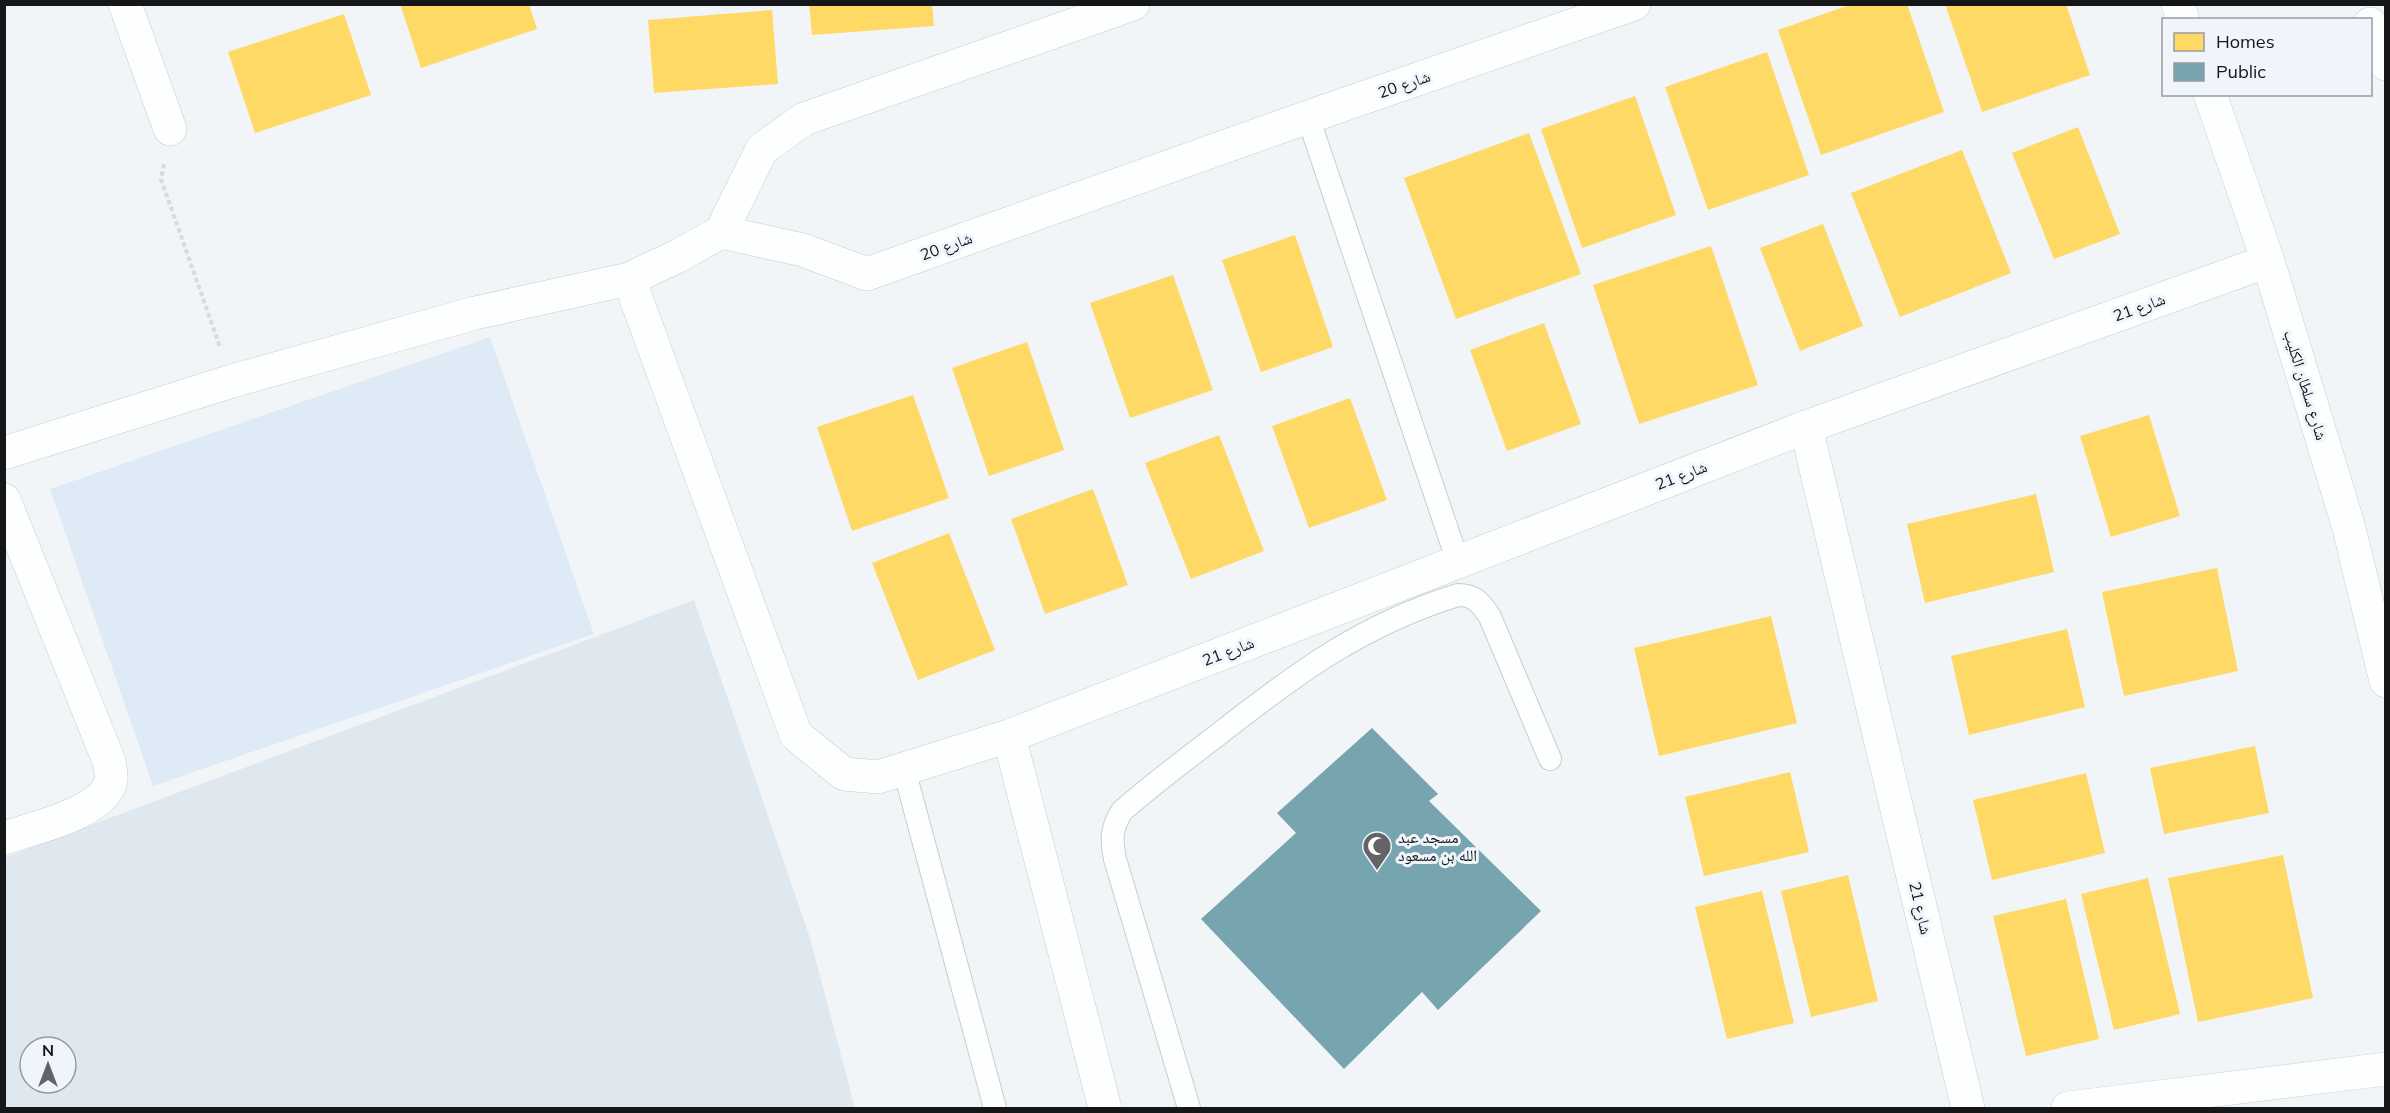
<svg xmlns="http://www.w3.org/2000/svg" width="2390" height="1113" viewBox="0 0 2390 1113" font-family="Mulish,'Noto Naskh Arabic',sans-serif">
  <style>
    .built { fill: #e0e8ef; fill-rule: evenodd }
    .pitch { fill: #deebf7 }
    .homes { fill: #ffd966 }
    .public { fill: #76a5af }
    .lines { fill: none; stroke-linecap: round; stroke-linejoin: round }
    .service-casing { stroke: #c9ccce; stroke-width: 24 }
    .minor-casing { stroke: #c9ccce; stroke-width: 34 }
    .tertiary-casing { stroke: #c9ccce; stroke-width: 34 }
    .path { stroke: #d8dadb; stroke-width: 4; stroke-dasharray: 4.5 3; stroke-linecap: butt }
    .service { stroke: #fdfefe; stroke-width: 22 }
    .minor { stroke: #fdfefe; stroke-width: 33 }
    .tertiary { stroke: #fdfefe; stroke-width: 33 }
    .labels { text-anchor: middle; stroke-width: 6; stroke-linejoin: round; paint-order: stroke }
    .street-label { font-size: 16px; fill: #141618; stroke: #eff5fb }
    .poi-label { font-size: 16px; fill: #141618; stroke: #eff5fb; text-anchor: start }
  </style>
  <rect width="100%" height="100%" fill="#f2f5f8"/>
  <!-- built -->
  <path class="built" d="M 694,600 L 810,938 L 855,1108 L 5,1108 L 5,857 ZM 30,1047 L 66,1047 L 66,1083 L 30,1083 Z"/>
  <!-- pitch -->
  <path class="pitch" d="M 490,337 L 594,634 L 153,786 L 50,489 Z"/>
  <!-- homes -->
  <g class="homes">
    <path d="M 400,4 L 529,4 L 537,29 L 421,68 Z"/>
    <path d="M 809,4 L 932,4 L 934,26 L 812,35 Z"/>
    <path d="M 1852,4 L 1907,4 L 1944,112 L 1821,155 L 1778,30 Z"/>
    <path d="M 1945,4 L 2066,4 L 2090,75 L 1982,112 Z"/>
    <path d="M 772,10 L 778,84 L 654,93 L 648,20 Z"/>
    <path d="M 344,14 L 371,95 L 255,133 L 228,52 Z"/>
    <path d="M 1767,52 L 1809,175 L 1708,210 L 1665,87 Z"/>
    <path d="M 1635,96 L 1676,215 L 1582,248 L 1541,129 Z"/>
    <path d="M 2078,127 L 2120,234 L 2054,259 L 2012,153 Z"/>
    <path d="M 1529,133 L 1581,274 L 1456,319 L 1404,178 Z"/>
    <path d="M 1962,150 L 2011,273 L 1900,317 L 1851,193 Z"/>
    <path d="M 1823,224 L 1863,326 L 1800,351 L 1760,248 Z"/>
    <path d="M 1295,235 L 1333,347 L 1261,372 L 1222,260 Z"/>
    <path d="M 1711,246 L 1758,385 L 1639,424 L 1593,285 Z"/>
    <path d="M 1173,275 L 1213,390 L 1130,418 L 1090,303 Z"/>
    <path d="M 1544,323 L 1581,424 L 1507,451 L 1470,350 Z"/>
    <path d="M 1027,342 L 1064,450 L 989,476 L 952,368 Z"/>
    <path d="M 913,395 L 949,498 L 852,531 L 817,427 Z"/>
    <path d="M 1350,398 L 1387,500 L 1309,528 L 1272,426 Z"/>
    <path d="M 2149,415 L 2180,516 L 2111,537 L 2080,436 Z"/>
    <path d="M 1219,435 L 1264,551 L 1191,579 L 1145,463 Z"/>
    <path d="M 1093,489 L 1128,585 L 1045,614 L 1011,519 Z"/>
    <path d="M 2036,494 L 2054,572 L 1925,603 L 1907,524 Z"/>
    <path d="M 949,533 L 995,650 L 918,680 L 872,563 Z"/>
    <path d="M 2217,568 L 2238,671 L 2124,696 L 2102,592 Z"/>
    <path d="M 1771,616 L 1797,723 L 1659,756 L 1634,648 Z"/>
    <path d="M 2067,629 L 2085,707 L 1969,735 L 1951,656 Z"/>
    <path d="M 2255,746 L 2269,813 L 2164,834 L 2150,768 Z"/>
    <path d="M 1790,772 L 1809,852 L 1704,876 L 1685,797 Z"/>
    <path d="M 2086,773 L 2105,853 L 1992,880 L 1973,800 Z"/>
    <path d="M 2283,855 L 2313,998 L 2198,1022 L 2168,878 Z"/>
    <path d="M 1848,875 L 1878,1001 L 1811,1017 L 1781,891 Z"/>
    <path d="M 2148,878 L 2180,1014 L 2114,1030 L 2081,894 Z"/>
    <path d="M 1762,891 L 1794,1023 L 1727,1039 L 1695,907 Z"/>
    <path d="M 2066,899 L 2099,1039 L 2026,1056 L 1993,916 Z"/>
  </g>
  <!-- public -->
  <path class="public" d="M 1372,728 L 1438,794 L 1429,801 L 1541,911 L 1438,1010 L 1422,992 L 1344,1069 L 1201,919 L 1296,833 L 1277,813 Z"/>
  <g class="lines">
    <!-- service casing -->
    <g class="service-casing">
      <g id="service">
        <path d="M 1308,117 L 1458,562"/>
        <path d="M 904,769 L 995,1108"/>
        <path d="M 1189,1108 L 1115,859 C 1111,839 1111,829 1122,811 C 1153,784 1186,759 1219,734 C 1297,673 1361,625 1458,595 C 1475,595 1481,603 1490,617 L 1550,759"/>
      </g>
    </g>
    <!-- minor casing -->
    <g class="minor-casing">
      <g id="minor">
        <path d="M 125,4 L 170,129"/>
        <path d="M 721,232 L 803,250 L 867,274 L 1308,117 L 1634,4"/>
        <path d="M 721,232 L 762,149 L 804,119 L 1133,4"/>
        <path d="M 629,279 L 796,735 L 844,774 L 878,777 L 1009,736 L 1806,427 L 2268,261"/>
        <path d="M 1806,427 L 1968,1108"/>
        <path d="M 4,453 L 232,381 L 475,313 L 629,279 L 678,256 L 721,232"/>
        <path d="M 4,500 L 109,761 C 110,767 112,774 111,780 C 105,813 33,828 4,838"/>
        <path d="M 1009,736 L 1105,1108"/>
        <path d="M 2068,1108 L 2386,1069"/>
      </g>
    </g>
    <!-- tertiary casing -->
    <g class="tertiary-casing">
      <g id="tertiary">
        <path d="M 2178,4 L 2183,20"/>
        <path d="M 2370,24 L 2386,64"/>
        <path d="M 2210,94 L 2268,261 L 2349,528 L 2386,681"/>
      </g>
    </g>
    <!-- path -->
    <path class="path" d="M 164,164 L 161,179 L 220,347"/>
    <!-- service -->
    <use href="#service" class="service"/>
    <!-- minor -->
    <use href="#minor" class="minor"/>
    <!-- tertiary -->
    <use href="#tertiary" class="tertiary"/>
  </g>
  <!-- icons -->
  <defs>
    <g id="mosque-pin" transform="scale(1.5)"><path d="M0 17L-7.5 6A9.5 9.5 0 1 1 7.5 6Z" fill="#626466" stroke="#eff5fb"/><path d="M3.5-4.9A6 6 0 1 0 3.5 4.9A5 5 0 1 1 3.5-4.9Z" fill="#fff"/></g>
  </defs>
  <g fill-rule="evenodd">
    <use href="#mosque-pin" x="1377" y="846"/>
  </g>
  <g class="labels">
    <!-- street labels -->
    <g class="street-label">
      <text transform="translate(1404 84) rotate(-19)" y="6">شارع 20</text>
      <text transform="translate(946 246) rotate(-20)" y="6">شارع 20</text>
      <text transform="translate(2139 307) rotate(-20)" y="6">شارع 21</text>
      <text transform="translate(2306 385) rotate(73)" y="6">شارع سلطان الكليب</text>
      <text transform="translate(1681 475) rotate(-21)" y="6">شارع 21</text>
      <text transform="translate(1228 651) rotate(-21)" y="6">شارع 21</text>
      <text transform="translate(1921 908) rotate(77)" y="6">شارع 21</text>
    </g>
    <!-- poi labels -->
    <g class="poi-label">
      <text x="1398" y="843">مسجد عبد<tspan x="1398" dy="18">الله بن مسعود</tspan></text>
    </g>
  </g>
  <!-- border -->
  <rect width="2390" height="1113" fill="none" stroke="#141618" stroke-width="12"/>
  <!-- legend -->
  <rect x="2162" y="18" width="210" height="78" fill="#eff5fb" stroke="#979ca0" stroke-width="1.5"/>
  <rect x="2174" y="33" width="30" height="18" fill="#ffd966" stroke="#979ca0" stroke-width="1.5"/>
  <text x="2216" y="48" font-size="18" fill="#141618">Homes</text>
  <rect x="2174" y="63" width="30" height="18" fill="#76a5af" stroke="#979ca0" stroke-width="1.5"/>
  <text x="2216" y="78" font-size="18" fill="#141618">Public</text>
  <!-- north arrow -->
  <g transform="translate(48 1065)"><circle r="28" fill="#eff5fb" stroke="#979ca0" stroke-width="1.5"/>
  <path d="M0-4.5L10 22L0 15L-10 22Z" fill="#626466"/>
  <text y="-9" font-size="16" font-weight="bold" text-anchor="middle" fill="#141618">N</text>
  </g>
</svg>
